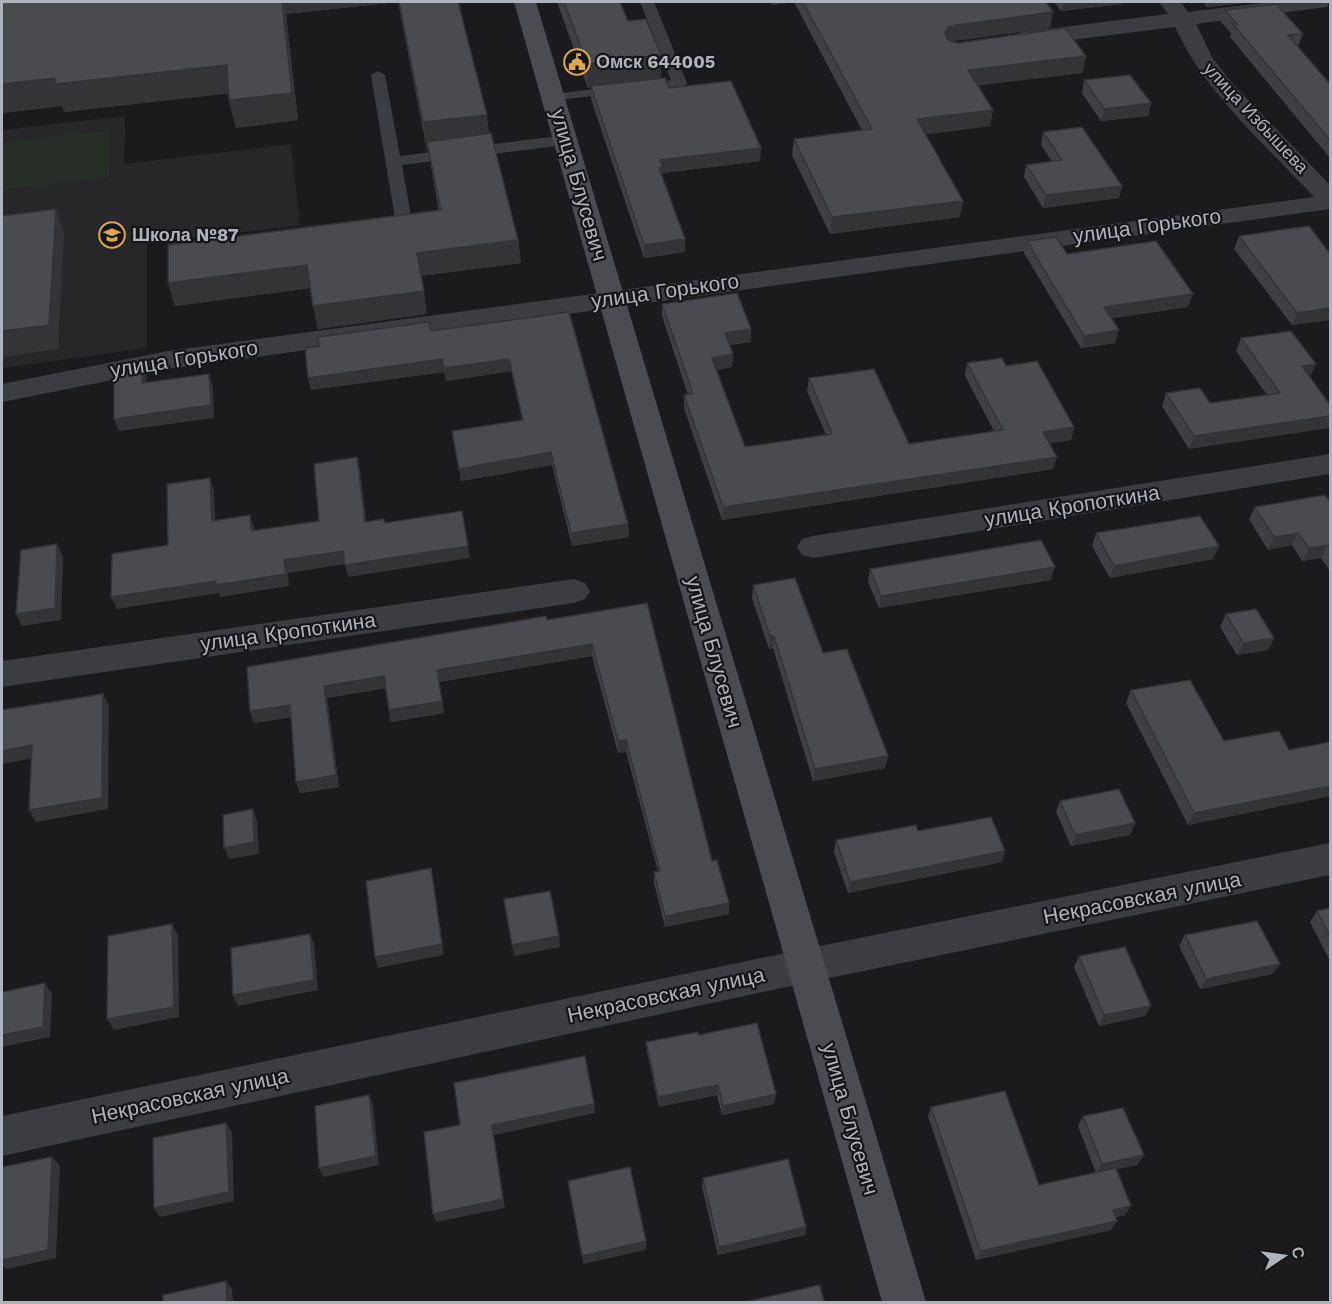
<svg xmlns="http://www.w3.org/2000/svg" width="1332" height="1304" viewBox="0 0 1332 1304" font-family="'Work Sans',sans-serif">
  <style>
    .built { fill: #27272a }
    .green { fill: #272e28 }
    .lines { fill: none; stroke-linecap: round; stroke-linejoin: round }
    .lane { fill: #3c3d41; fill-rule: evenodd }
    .street { fill: #3c3d41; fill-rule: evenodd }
    .secondary { fill: #4a4c51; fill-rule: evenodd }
    .wall { fill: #404044 }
    .shaded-wall { fill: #343437 }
    .building { fill: #4a4b4f; stroke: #343437; stroke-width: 1.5 }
    .labels { text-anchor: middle; stroke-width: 4.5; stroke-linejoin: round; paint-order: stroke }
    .far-poi-label { font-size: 18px; font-weight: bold; fill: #afb3bb; stroke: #161618; text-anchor: start }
    .far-street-label { font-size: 18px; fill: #afb3bb; stroke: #161618 }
    .street-label { font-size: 21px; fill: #afb3bb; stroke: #161618 }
  </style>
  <rect width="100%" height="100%" fill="#1b1b1d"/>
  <!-- built -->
  <path class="built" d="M 125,116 L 124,164 L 291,144 L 300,225 L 147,244 L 147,348 L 2,368 L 2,130 Z"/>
  <!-- green -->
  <path class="green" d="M 110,130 L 109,177 L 2,190 L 2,143 Z"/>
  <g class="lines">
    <!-- lane -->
    <g class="lane">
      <path d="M 640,2 L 654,2 L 687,83 L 685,86 L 548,101 L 546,98 L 553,94 L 671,80 Z"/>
      <path d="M 378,71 L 385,75 L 400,156 L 566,135 L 574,140 L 566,145 L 402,165 L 412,222 L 404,227 L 378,228 L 376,225 L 378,222 L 395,218 L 371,75 Z"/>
    </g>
    <!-- street -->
    <g class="street">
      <path d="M 1159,2 L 1181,2 L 1188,12 L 1271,2 L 1329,2 L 1327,7 L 1319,8 L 1196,24 L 1212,57 L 1231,82 L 1330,185 L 1330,209 L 168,369 L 2,402 L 2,384 L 168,351 L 1314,197 C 1264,143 1206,94 1175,27 L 1023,46 L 1015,44 L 1012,39 L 1015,34 L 1023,32 L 1168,14 Z"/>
      <path d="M 1330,454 L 1330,474 L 813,558 L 802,555 L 797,547 L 802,539 L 813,536 Z"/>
      <path d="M 574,579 L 585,583 L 590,591 L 585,599 L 574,603 L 2,687 L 2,661 Z"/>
      <path d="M 1330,843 L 1330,875 L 805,983 L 2,1156 L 2,1116 L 805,949 Z"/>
    </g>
    <!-- secondary -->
    <path class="secondary" d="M 514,2 L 536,2 L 926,1302 L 882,1302 Z"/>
  </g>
  <!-- wall -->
  <g class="wall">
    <path d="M 2,2 L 467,2 L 459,2 L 489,134 L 518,240 L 521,263 L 421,276 L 427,314 L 318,329 L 310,288 L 175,306 L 168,283 L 439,211 L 428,150 L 427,150 L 398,2 L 286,14 L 298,120 L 236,128 L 229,100 L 228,93 L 64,112 L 62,106 L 2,113 Z"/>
    <path d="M 557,2 L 620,2 L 628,21 L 661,55 L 661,78 L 669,88 L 761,148 L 760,161 L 663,173 L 663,180 L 685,252 L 644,258 L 591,99 L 591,87 L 588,88 Z"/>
    <path d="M 770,2 L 1046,2 L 1050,28 L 953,41 L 958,43 L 1086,56 L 1082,73 L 977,85 L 993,110 L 990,126 L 926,134 L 960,217 L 830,234 L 792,155 L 794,139 L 862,130 L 794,2 L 772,5 Z"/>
    <path d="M 1054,2 L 1123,2 L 1122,4 L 1061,11 Z"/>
    <path d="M 1203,2 L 1253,2 L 1207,7 Z"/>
    <path d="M 1225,10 L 1303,34 L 1298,46 L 1330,84 L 1330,158 L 1230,37 L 1231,33 L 1221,22 Z"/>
    <path d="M 1084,80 L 1151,103 L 1148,116 L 1101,121 L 1082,93 Z"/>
    <path d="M 1043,132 L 1122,186 L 1119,198 L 1043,208 L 1024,177 L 1026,165 L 1052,161 L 1041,145 Z"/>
    <path d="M 1239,236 L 1330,254 L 1330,320 L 1292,325 L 1234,249 Z"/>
    <path d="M 1027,241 L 1067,254 L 1188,307 L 1111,318 L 1115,343 L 1081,348 L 1024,253 Z"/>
    <path d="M 662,304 L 751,329 L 751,342 L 729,345 L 733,354 L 732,367 L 717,370 L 745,447 L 826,435 L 807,391 L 809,378 L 909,444 L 994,431 L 965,376 L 967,363 L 1006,366 L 1074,427 L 1071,440 L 1050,443 L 1057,457 L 1053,469 L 722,520 L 684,408 L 684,395 L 688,395 L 662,316 Z"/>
    <path d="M 569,312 L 628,524 L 629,537 L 572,546 L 552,465 L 461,481 L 452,431 L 522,420 L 511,371 L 446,381 L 444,372 L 311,390 L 308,378 L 431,331 Z"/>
    <path d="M 1241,338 L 1310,377 L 1189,449 L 1162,406 L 1166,393 L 1210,403 L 1267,395 L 1236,351 Z"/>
    <path d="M 1330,495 L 1330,571 L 1321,558 L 1302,561 L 1292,545 L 1268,550 L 1249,519 L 1255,507 L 1329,499 Z"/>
    <path d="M 1096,533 L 1213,559 L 1110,578 L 1092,546 Z"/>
    <path d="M 870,569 L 1051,580 L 879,608 L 868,582 Z"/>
    <path d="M 753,585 L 823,653 L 888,756 L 885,768 L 813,781 L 773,648 L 769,649 L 752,598 Z"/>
    <path d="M 647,603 L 712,861 L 729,914 L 665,927 L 654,883 L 654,872 L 658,871 L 626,752 L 618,753 L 592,656 L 439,682 L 444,713 L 391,722 L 385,688 L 327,698 L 339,787 L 300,793 L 296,782 L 291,717 L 254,723 L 250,711 L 547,620 Z"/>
    <path d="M 1226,614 L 1274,638 L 1268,650 L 1237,655 L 1220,627 Z"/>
    <path d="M 1131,690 L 1224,741 L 1289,750 L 1330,742 L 1330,796 L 1188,825 L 1126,703 Z"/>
    <path d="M 1060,801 L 1135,823 L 1130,835 L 1071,846 L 1056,812 Z"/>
    <path d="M 918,831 L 1002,862 L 848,893 L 834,852 L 836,840 Z"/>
    <path d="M 1330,908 L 1330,961 L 1310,922 L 1317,911 Z"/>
    <path d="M 1185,935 L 1280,964 L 1272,974 L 1200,989 L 1179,946 Z"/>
    <path d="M 1079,956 L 1145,1016 L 1099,1026 L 1074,967 Z"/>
    <path d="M 699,1035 L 776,1094 L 774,1104 L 722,1115 L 717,1095 L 659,1107 L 647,1052 L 646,1042 Z"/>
    <path d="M 931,1107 L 1039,1185 L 1096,1173 L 1078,1126 L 1083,1116 L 1144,1155 L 1137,1165 L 1116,1169 L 1125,1215 L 1115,1217 L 1117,1221 L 1111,1230 L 976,1260 L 928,1116 Z"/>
    <path d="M 703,1178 L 806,1227 L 805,1235 L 718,1255 L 702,1187 Z"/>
  </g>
  <!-- shaded-wall -->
  <g class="shaded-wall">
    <path d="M 282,2 L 397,2 L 286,14 L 298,120 L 236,128 L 229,100 Z"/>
    <path d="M 772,2 L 794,2 L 772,5 Z"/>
    <path d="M 1063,2 L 1123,2 L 1122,4 L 1061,11 Z"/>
    <path d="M 1209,2 L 1253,2 L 1207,7 Z"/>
    <path d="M 1053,12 L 1050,28 L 954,41 L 946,43 L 945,33 L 949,27 L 957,25 Z"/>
    <path d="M 661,55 L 661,79 L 588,88 L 587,64 Z"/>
    <path d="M 1086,56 L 1082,73 L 965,87 L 968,70 Z"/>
    <path d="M 227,65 L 233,93 L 64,112 L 62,106 L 2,113 L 2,84 L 55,78 Z"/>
    <path d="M 1151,103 L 1148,116 L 1101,121 L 1104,109 Z"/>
    <path d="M 993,110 L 990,126 L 915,136 L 917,119 Z"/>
    <path d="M 487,115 L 490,142 L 427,142 L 428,150 L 427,150 L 423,122 Z"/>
    <path d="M 761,148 L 760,161 L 663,173 L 663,181 L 659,168 L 660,160 Z"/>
    <path d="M 1122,186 L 1119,198 L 1043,208 L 1046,195 Z"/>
    <path d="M 963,201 L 960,217 L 830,234 L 832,217 Z"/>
    <path d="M 56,209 L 64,233 L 58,349 L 2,357 L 2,331 Z"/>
    <path d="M 685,239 L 685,252 L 644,258 L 644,245 Z"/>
    <path d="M 518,240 L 521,263 L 420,276 L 417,253 Z"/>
    <path d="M 307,265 L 312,288 L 175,306 L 168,283 Z"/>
    <path d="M 424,291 L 427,314 L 318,329 L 313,306 Z"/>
    <path d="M 1193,294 L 1188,307 L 1101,320 L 1104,307 Z"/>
    <path d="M 1330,308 L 1330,320 L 1292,325 L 1297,313 Z"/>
    <path d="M 751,329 L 751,342 L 724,346 L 725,333 Z"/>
    <path d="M 1119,330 L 1115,343 L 1081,348 L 1084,336 Z"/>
    <path d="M 733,354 L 732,367 L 712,370 L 712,358 Z"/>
    <path d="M 442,359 L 444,372 L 311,390 L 308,378 Z"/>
    <path d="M 509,359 L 511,371 L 446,381 L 444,368 Z"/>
    <path d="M 142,363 L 147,376 L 146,396 L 142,383 Z"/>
    <path d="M 1316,364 L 1310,377 L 1296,379 L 1302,366 Z"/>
    <path d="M 209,374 L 213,387 L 214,418 L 119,431 L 114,419 Z"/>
    <path d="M 1330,416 L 1330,428 L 1189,449 L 1194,436 Z"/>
    <path d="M 1074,427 L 1071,440 L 1040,445 L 1043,432 Z"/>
    <path d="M 551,452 L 552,465 L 461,481 L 459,469 Z"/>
    <path d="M 357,457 L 360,470 L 368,535 L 365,522 Z"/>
    <path d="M 1057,457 L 1053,469 L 722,520 L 723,507 Z"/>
    <path d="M 210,478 L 214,491 L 216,533 L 212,521 Z"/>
    <path d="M 250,515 L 254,527 L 255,544 L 251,531 Z"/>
    <path d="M 628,524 L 629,537 L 572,546 L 571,533 Z"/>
    <path d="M 1298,533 L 1292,545 L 1268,550 L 1274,537 Z"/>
    <path d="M 57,544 L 63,557 L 61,620 L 22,626 L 16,614 Z"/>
    <path d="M 1328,545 L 1321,558 L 1302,561 L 1309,548 Z"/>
    <path d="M 468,546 L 470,558 L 348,577 L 345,565 Z"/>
    <path d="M 1219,546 L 1213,559 L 1110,578 L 1114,566 Z"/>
    <path d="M 343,551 L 346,564 L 288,573 L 289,586 L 220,597 L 219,593 L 117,609 L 111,597 L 284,560 Z"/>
    <path d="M 1055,567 L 1051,580 L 879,608 L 881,596 Z"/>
    <path d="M 770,636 L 774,636 L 773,648 L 769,649 Z"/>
    <path d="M 1274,638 L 1268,650 L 1237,655 L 1243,643 Z"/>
    <path d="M 592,644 L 592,656 L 439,682 L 444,713 L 391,722 L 389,710 L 437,670 Z"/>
    <path d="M 384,676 L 387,688 L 327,698 L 339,787 L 300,793 L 296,782 L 324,686 Z"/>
    <path d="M 103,694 L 109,706 L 108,809 L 36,822 L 29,810 Z"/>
    <path d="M 290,705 L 294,717 L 254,723 L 250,711 Z"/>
    <path d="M 626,740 L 626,752 L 618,753 L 618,741 Z"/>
    <path d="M 32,745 L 39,757 L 2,764 L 2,751 Z"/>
    <path d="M 888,756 L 885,768 L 813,781 L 815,769 Z"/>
    <path d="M 1330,786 L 1330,796 L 1188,825 L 1194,813 Z"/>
    <path d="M 253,809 L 257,821 L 259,854 L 229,859 L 224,848 Z"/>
    <path d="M 1135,823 L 1130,835 L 1071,846 L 1075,835 Z"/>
    <path d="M 1005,851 L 1002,862 L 848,893 L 850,882 Z"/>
    <path d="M 431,868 L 433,880 L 444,955 L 378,968 L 375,957 Z"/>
    <path d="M 729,903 L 729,914 L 665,927 L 665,916 Z"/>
    <path d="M 172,924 L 178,935 L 179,1017 L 114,1030 L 107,1019 Z"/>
    <path d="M 310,934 L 314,944 L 318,990 L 238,1006 L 233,995 Z"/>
    <path d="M 559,936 L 560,947 L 514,956 L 512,945 Z"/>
    <path d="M 1280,964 L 1272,974 L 1200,989 L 1206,979 Z"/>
    <path d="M 45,983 L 52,994 L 50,1037 L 2,1047 L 2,1035 Z"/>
    <path d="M 1151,1006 L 1145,1016 L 1099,1026 L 1104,1015 Z"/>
    <path d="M 718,1085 L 717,1095 L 659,1107 L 658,1097 Z"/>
    <path d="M 776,1094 L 774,1104 L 722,1115 L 723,1106 Z"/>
    <path d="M 369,1095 L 373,1105 L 379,1165 L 324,1177 L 319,1168 Z"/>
    <path d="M 594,1104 L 595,1113 L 494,1135 L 505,1208 L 436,1222 L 433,1214 L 492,1125 Z"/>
    <path d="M 226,1123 L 232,1132 L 234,1201 L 160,1217 L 154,1208 Z"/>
    <path d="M 1144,1155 L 1137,1165 L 1097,1173 L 1102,1164 Z"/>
    <path d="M 52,1157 L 60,1166 L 56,1258 L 6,1269 L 2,1265 L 2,1260 Z"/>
    <path d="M 1131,1206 L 1125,1215 L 1107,1219 L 1113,1210 Z"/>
    <path d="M 1117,1221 L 1111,1230 L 976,1260 L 980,1251 Z"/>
    <path d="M 806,1227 L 805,1235 L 718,1255 L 719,1247 Z"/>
    <path d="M 646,1241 L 646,1250 L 583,1264 L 582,1256 Z"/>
    <path d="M 226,1281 L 232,1289 L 233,1302 L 227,1302 Z"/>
  </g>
  <!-- building -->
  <g class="building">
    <path d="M 2,2 L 282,2 L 292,93 L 229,100 L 227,65 L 55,84 L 55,78 L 2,84 Z"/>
    <path d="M 399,2 L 458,2 L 487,115 L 423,122 Z"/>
    <path d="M 564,2 L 620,2 L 628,21 L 646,19 L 661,55 L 587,64 Z"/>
    <path d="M 803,2 L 1046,2 L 1053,12 L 957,25 L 949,27 L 945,33 L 948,40 L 958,43 L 1065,28 L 1086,56 L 968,70 L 993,110 L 917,119 L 963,201 L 832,217 L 794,139 L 872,129 Z"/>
    <path d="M 1276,4 L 1303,34 L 1288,35 L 1330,84 L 1330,140 L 1233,24 L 1237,24 L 1225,10 Z"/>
    <path d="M 1130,75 L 1151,103 L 1104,109 L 1084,80 Z"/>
    <path d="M 665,78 L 669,88 L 731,81 L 761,148 L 660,160 L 663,168 L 659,168 L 685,239 L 644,245 L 591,86 Z"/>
    <path d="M 1082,127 L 1122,186 L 1046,195 L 1026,165 L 1062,160 L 1043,132 Z"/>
    <path d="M 491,133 L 518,240 L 417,253 L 424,291 L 313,306 L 307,265 L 168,283 L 168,245 L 441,210 L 427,142 Z"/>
    <path d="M 56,209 L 49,325 L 2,331 L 2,216 Z"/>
    <path d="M 1309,226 L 1330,254 L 1330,308 L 1297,313 L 1239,236 Z"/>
    <path d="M 1056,237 L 1067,254 L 1156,241 L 1193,294 L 1104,307 L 1119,330 L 1084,336 L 1027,241 Z"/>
    <path d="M 737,293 L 751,329 L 725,333 L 733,354 L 712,358 L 745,447 L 832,434 L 809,378 L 874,369 L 909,444 L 1003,430 L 967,363 L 1002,358 L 1006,366 L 1037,361 L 1074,427 L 1043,432 L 1057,457 L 723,507 L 684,395 L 693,394 L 662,304 Z"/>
    <path d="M 569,312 L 628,524 L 571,533 L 551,452 L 459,469 L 452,431 L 523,420 L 509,359 L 444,368 L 442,359 L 308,378 L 305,348 L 319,346 L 318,337 L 429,322 L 431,331 Z"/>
    <path d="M 1291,331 L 1316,364 L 1302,366 L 1330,405 L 1330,416 L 1194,436 L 1166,393 L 1200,388 L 1210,403 L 1280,393 L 1241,338 Z"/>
    <path d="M 142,363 L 142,383 L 209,374 L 211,405 L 114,419 L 114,368 Z"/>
    <path d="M 357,457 L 365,522 L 384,519 L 385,523 L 462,511 L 468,546 L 345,565 L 343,551 L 284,560 L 286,574 L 216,585 L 216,581 L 111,597 L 112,554 L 168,545 L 167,484 L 210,478 L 212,521 L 250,515 L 251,531 L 319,521 L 314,464 Z"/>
    <path d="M 1325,495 L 1330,502 L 1330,549 L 1328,545 L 1309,548 L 1298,533 L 1274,537 L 1255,507 Z"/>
    <path d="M 1200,516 L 1219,546 L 1114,566 L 1096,533 Z"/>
    <path d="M 1041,540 L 1055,567 L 881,596 L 870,569 Z"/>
    <path d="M 57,544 L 55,608 L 16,614 L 21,550 Z"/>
    <path d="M 795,578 L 823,653 L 847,649 L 888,756 L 815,769 L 774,636 L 770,636 L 753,585 Z"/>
    <path d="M 647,603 L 712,861 L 717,860 L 729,903 L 665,916 L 654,872 L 660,871 L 626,740 L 618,741 L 592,644 L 437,670 L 442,701 L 389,710 L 384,676 L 324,686 L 336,775 L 296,782 L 290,705 L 250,711 L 247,667 L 546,616 L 547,620 Z"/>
    <path d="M 1256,609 L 1274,638 L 1243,643 L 1226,614 Z"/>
    <path d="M 1190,680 L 1224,741 L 1279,731 L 1289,750 L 1330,742 L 1330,786 L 1194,813 L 1131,690 Z"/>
    <path d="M 103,694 L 102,798 L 29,810 L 32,745 L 2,751 L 2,710 Z"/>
    <path d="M 1119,789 L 1135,823 L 1075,835 L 1060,801 Z"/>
    <path d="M 253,809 L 254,842 L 224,848 L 223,815 Z"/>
    <path d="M 991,817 L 1005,851 L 850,882 L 836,840 L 916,825 L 918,831 Z"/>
    <path d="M 431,868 L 442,944 L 375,957 L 366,881 Z"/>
    <path d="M 550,891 L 559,936 L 512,945 L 504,899 Z"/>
    <path d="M 1330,908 L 1330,936 L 1317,911 Z"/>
    <path d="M 1257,921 L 1280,964 L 1206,979 L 1185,935 Z"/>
    <path d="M 172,924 L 174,1007 L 107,1019 L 108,936 Z"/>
    <path d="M 310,934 L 314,980 L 233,995 L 231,948 Z"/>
    <path d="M 1125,947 L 1151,1006 L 1104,1015 L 1079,956 Z"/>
    <path d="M 45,983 L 43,1027 L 2,1035 L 2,992 Z"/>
    <path d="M 757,1023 L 776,1094 L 723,1106 L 718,1085 L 658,1097 L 646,1042 L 698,1032 L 699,1035 Z"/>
    <path d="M 585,1056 L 594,1104 L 492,1125 L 503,1199 L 433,1214 L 424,1132 L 460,1125 L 454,1083 Z"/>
    <path d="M 1005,1091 L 1039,1185 L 1116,1168 L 1131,1206 L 1113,1210 L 1117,1221 L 980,1251 L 931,1107 Z"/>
    <path d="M 369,1095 L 376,1156 L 319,1168 L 315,1106 Z"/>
    <path d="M 1123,1108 L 1144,1155 L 1102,1164 L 1083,1116 Z"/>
    <path d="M 226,1123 L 229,1192 L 154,1208 L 153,1138 Z"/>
    <path d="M 52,1157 L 48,1250 L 2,1260 L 2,1167 Z"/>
    <path d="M 788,1159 L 806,1227 L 719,1247 L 703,1178 Z"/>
    <path d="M 630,1167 L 646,1241 L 582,1256 L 568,1181 Z"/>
    <path d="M 226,1281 L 227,1302 L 163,1302 L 163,1295 Z"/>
    <path d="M 820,1285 L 824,1302 L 744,1302 Z"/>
  </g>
  <!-- icons -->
  <defs>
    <g id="civic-ring" transform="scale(1.35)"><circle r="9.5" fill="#161618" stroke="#dea852" stroke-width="1.5"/><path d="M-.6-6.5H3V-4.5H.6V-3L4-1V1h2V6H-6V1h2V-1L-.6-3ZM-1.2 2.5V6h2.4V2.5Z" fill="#dea852"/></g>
    <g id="school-ring" transform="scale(1.35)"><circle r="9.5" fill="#161618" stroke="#dea852" stroke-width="1.5"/><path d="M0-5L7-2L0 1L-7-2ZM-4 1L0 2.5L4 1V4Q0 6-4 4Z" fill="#dea852"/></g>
  </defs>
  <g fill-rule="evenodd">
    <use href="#civic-ring" x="577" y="62"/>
    <use href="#school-ring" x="112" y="235"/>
  </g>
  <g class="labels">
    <!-- far-poi labels -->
    <g class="far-poi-label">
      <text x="596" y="68">Омск 644005</text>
      <text x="132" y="241">Школа №87</text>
    </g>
    <!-- far-street labels -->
    <g class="far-street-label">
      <text transform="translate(1256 118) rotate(47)" y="6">улица Избышева</text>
    </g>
    <!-- street labels -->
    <g class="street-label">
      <text transform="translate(579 185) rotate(74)" y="7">улица Блусевич</text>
      <text transform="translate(1147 226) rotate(-8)" y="7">улица Горького</text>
      <text transform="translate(665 291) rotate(-8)" y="7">улица Горького</text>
      <text transform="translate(184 359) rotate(-9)" y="7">улица Горького</text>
      <text transform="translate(1072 506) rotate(-9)" y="7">улица Кропоткина</text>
      <text transform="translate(288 632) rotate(-8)" y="7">улица Кропоткина</text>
      <text transform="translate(714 652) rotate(74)" y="7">улица Блусевич</text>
      <text transform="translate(1142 898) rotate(-11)" y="7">Некрасовская улица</text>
      <text transform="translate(666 995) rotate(-12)" y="7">Некрасовская улица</text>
      <text transform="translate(190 1096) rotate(-12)" y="7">Некрасовская улица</text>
      <text transform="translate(850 1119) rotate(74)" y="7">улица Блусевич</text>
    </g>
  </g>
  <!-- border -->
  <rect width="1332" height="1304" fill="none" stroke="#afb3bb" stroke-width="6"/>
  <!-- north arrow -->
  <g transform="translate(1284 1256) rotate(77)" stroke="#161618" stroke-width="4.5" paint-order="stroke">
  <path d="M0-4.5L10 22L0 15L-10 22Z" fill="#afb3bb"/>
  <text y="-9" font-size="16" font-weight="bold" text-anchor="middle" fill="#afb3bb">С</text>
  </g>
</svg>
